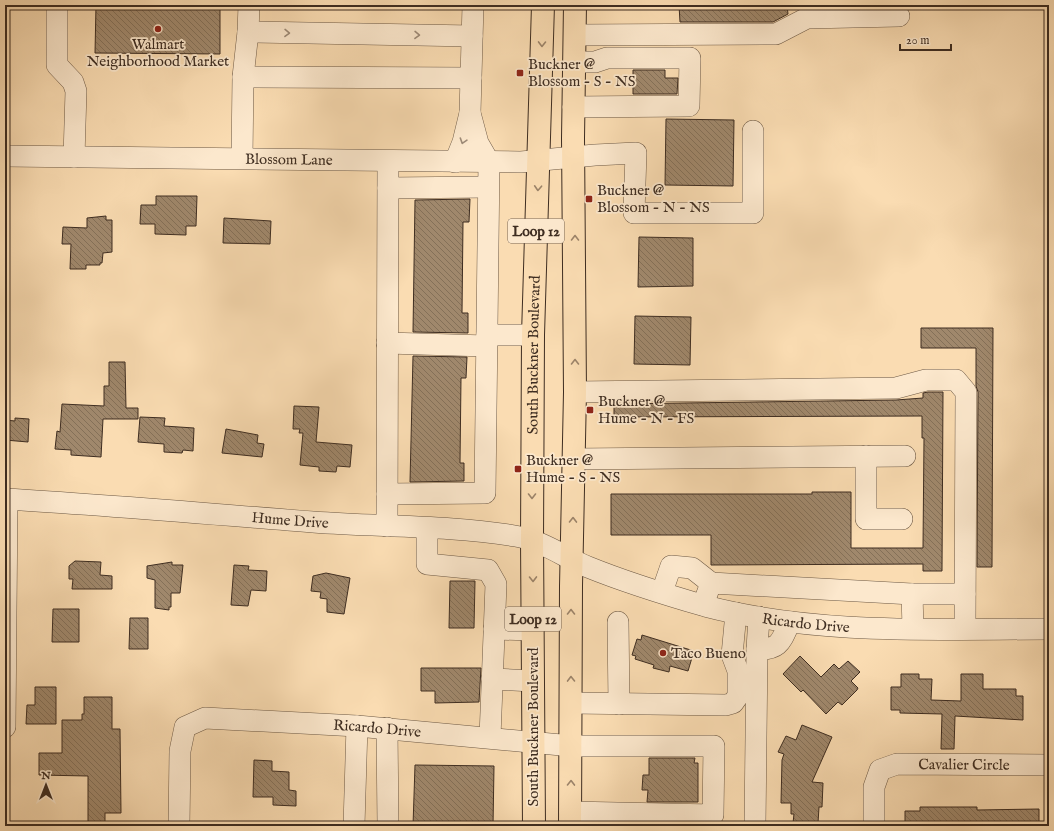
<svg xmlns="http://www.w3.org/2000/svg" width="1054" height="831" viewBox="0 0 1054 831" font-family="'IM FELL English',serif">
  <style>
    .building { fill: url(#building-back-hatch); stroke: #3e2d21 }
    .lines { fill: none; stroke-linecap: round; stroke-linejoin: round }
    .minor-casing { stroke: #6d5945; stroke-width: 22 }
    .major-casing { stroke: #3e2d21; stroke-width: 24 }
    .minor { stroke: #fce8cd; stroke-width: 21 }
    .major { stroke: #fadcb2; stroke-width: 22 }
    .oneway { stroke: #9d8a77 }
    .oneway2 { stroke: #9c846a }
    .poi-dot { fill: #8f2418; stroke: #fce8cd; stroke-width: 1.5 }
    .labels { text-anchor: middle; stroke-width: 3.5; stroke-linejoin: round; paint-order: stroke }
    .shield { fill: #fce8cd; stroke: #776555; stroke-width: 1 }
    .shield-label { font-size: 14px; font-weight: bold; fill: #3e2d21 }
    .poi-label { font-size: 15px; fill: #3e2d21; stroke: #fce8cd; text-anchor: start }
    .street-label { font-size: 15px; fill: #3e2d21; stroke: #fce8cd }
  </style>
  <defs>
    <pattern id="building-back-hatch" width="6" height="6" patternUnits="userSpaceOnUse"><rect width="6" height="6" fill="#a0886c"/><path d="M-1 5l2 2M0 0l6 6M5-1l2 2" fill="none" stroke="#847058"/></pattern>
  </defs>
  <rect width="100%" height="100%" fill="#fadcb2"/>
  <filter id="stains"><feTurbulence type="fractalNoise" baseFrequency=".005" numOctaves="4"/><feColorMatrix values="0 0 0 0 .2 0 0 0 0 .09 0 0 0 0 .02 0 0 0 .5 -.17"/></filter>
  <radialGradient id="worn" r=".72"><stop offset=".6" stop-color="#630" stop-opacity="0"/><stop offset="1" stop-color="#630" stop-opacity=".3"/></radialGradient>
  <!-- building -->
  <g class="building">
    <path d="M 96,5 L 220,5 L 220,54 L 95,53 Z"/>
    <path d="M 679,5 L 787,5 L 788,14 L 773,22 L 680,22 Z"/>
    <path d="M 633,70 L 665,70 L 665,78 L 678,78 L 677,94 L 633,94 Z"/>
    <path d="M 666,119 L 734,120 L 733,186 L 665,185 Z"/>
    <path d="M 156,196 L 197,196 L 196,226 L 186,226 L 186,235 L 155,234 L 155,224 L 140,224 L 141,205 L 156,205 Z"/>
    <path d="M 470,199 L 469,222 L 463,222 L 462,313 L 468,313 L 468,333 L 413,332 L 415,200 Z"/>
    <path d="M 106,216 L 106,220 L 112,220 L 112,252 L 103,253 L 102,263 L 100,263 L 100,265 L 86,265 L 86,269 L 70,269 L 71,244 L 62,244 L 63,227 L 87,228 L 87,218 Z"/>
    <path d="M 224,218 L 271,221 L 270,244 L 223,243 Z"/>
    <path d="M 639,237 L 693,238 L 693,286 L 638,287 Z"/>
    <path d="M 635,316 L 691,317 L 690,365 L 634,364 Z"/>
    <path d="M 921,328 L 993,328 L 992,567 L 977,567 L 978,392 L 976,386 L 976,348 L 921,348 Z"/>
    <path d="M 413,356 L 467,357 L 466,378 L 461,378 L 460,463 L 464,463 L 464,481 L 410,482 Z"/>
    <path d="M 109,362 L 125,362 L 126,408 L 138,408 L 138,419 L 103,419 L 101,457 L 71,455 L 71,450 L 55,449 L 57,431 L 60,432 L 62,404 L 104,406 L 104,386 L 109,386 Z"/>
    <path d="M 928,392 L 943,392 L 942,571 L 923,571 L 923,564 L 711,565 L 711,535 L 611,535 L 611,494 L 812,494 L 812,492 L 851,492 L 851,548 L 923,548 L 924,438 L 922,438 L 922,416 L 614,417 L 614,404 L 896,400 L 923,398 L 923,393 Z"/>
    <path d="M 294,406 L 319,407 L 316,442 L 352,445 L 350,467 L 337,466 L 336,472 L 319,471 L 319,467 L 300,465 L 303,433 L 299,433 L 300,429 L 293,429 Z"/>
    <path d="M 140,417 L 165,418 L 164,426 L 194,428 L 193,451 L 183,450 L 182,453 L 164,452 L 164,444 L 138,442 Z"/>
    <path d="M 15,418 L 29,419 L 28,442 L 5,440 L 5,420 L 15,421 Z"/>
    <path d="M 226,429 L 258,435 L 257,443 L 264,444 L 262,457 L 222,453 Z"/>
    <path d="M 75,561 L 101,562 L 100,575 L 112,576 L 112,589 L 72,589 L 73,579 L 69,579 L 69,566 Z"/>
    <path d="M 172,562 L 172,565 L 183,565 L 180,593 L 171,593 L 171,607 L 169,607 L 169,610 L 155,608 L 155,580 L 147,578 L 147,566 Z"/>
    <path d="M 234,565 L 249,566 L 248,570 L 267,571 L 266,591 L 251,590 L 248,606 L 231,605 Z"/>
    <path d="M 326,573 L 350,578 L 344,614 L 327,612 L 327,599 L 320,598 L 321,592 L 311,591 L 313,576 Z"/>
    <path d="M 450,581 L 475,581 L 474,628 L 449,628 Z"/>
    <path d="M 53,609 L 79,609 L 79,642 L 52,642 Z"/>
    <path d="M 130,618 L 148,618 L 148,649 L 129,649 Z"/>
    <path d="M 642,635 L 694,651 L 688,671 L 670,666 L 669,672 L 653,668 L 654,665 L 635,659 L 636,656 L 632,655 L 637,639 L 641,640 Z"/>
    <path d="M 800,656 L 821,677 L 834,664 L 839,669 L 848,661 L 860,672 L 851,681 L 858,688 L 857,690 L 842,705 L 838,702 L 826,714 L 803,690 L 801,692 L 783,674 Z"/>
    <path d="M 421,668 L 481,668 L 479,702 L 435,703 L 435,691 L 421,691 Z"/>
    <path d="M 901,674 L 919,674 L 919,679 L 932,679 L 931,700 L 961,701 L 961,674 L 983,674 L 983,689 L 1016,689 L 1016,696 L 1023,696 L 1023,720 L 955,716 L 954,749 L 941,749 L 942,714 L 900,713 L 900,710 L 891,710 L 891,687 L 901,687 Z"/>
    <path d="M 35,687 L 56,687 L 56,724 L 26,724 L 27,705 L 35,705 Z"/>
    <path d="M 84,697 L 112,697 L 112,729 L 120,729 L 121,813 L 105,813 L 105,826 L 88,826 L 88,776 L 39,775 L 39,753 L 62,753 L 62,720 L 82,720 L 82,714 L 84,714 Z"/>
    <path d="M 802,725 L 832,737 L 812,782 L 823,783 L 822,807 L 819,807 L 818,823 L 793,823 L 794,814 L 791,814 L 791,803 L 781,803 L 782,760 L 784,754 L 778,752 L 786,736 L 796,740 Z"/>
    <path d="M 649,758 L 695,758 L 694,763 L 698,763 L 698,802 L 647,802 L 648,790 L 642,790 L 643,775 L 649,775 Z"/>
    <path d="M 254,760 L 272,761 L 272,771 L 289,772 L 289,790 L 296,791 L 296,806 L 273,805 L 273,797 L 253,797 Z"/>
    <path d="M 415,765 L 494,766 L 493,826 L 413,826 Z"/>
    <path d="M 920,807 L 977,807 L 977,810 L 1039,809 L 1039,826 L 905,826 L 905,811 L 920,811 Z"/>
  </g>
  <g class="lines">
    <!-- minor casing -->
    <g class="minor-casing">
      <g id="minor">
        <path d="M 57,5 L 57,65 L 73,82 L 76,91 L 74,157"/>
        <path d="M 248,32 L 472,36"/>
        <path d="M 575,35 L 776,34 L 807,18 L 899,16"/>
        <path d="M 243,77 L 471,78"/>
        <path d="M 573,107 L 689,106 L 690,58 L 607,58 L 595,62 L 574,62"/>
        <path d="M 470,113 L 473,5"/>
        <path id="s1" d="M 5,156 L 521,162 L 595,155 L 636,153 L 634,213 L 753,213 L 753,131"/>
        <path d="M 242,158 L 243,77 L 248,32 L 249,5"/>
        <path d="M 388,188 L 488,187"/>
        <path d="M 487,335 L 533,335"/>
        <path d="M 387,343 L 486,346"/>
        <path d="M 575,392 L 896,388 L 926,380 L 956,380 L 966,392 L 965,629"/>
        <path d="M 866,456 L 866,519 L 902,519"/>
        <path d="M 574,459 L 905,456"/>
        <path d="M 387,494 L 485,493 L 489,162 L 478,143 L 470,113 L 463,142 L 455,162"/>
        <path id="s2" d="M 5,499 C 108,505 210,514 313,522 C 380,527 449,525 515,536 C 541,540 564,557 588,567 C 625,582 667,595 705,606 C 816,635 934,629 1049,629"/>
        <path d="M 387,526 L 388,161"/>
        <path d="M 427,528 L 427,564 L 488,570 L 496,584 L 490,737"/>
        <path d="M 662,592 L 671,566 L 692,568 L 711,583"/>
        <path d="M 912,594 L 965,594"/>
        <path d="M 703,605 L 711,583 L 912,594 L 913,628"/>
        <path d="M 759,617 L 757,649 C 780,650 781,641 790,622"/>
        <path d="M 618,622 L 619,704"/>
        <path d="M 494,629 L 533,630"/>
        <path d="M 492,679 L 533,681"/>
        <path d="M 572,703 L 726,705 L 733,703 L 738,696 L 738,671 L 732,655 L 736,613"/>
        <path d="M 5,727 L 7,499"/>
        <path d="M 387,728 L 388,826"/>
        <path id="s3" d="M 179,826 L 180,751 L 185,727 L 205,718 L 357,726 L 572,746 L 714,746 L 713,815 L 570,812"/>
        <path d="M 354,826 L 357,726"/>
        <path d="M 755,826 L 757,649"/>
        <path id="s4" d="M 874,826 L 874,787 L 880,770 L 897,764 L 1049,765"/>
      </g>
    </g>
    <!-- major casing -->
    <g class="major-casing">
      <g id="major">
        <path id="s5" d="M 534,826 L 532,540 L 533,335 L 543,5"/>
        <path d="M 570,826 L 571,586 L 575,392 L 573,138 L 575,5"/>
      </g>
    </g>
    <!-- minor -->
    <use href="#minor" class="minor"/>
    <!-- major -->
    <use href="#major" class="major"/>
  </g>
  <!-- one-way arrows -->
  <defs><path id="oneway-chevron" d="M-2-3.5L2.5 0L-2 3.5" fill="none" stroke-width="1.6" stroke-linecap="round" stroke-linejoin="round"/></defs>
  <g class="oneway">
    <use href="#oneway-chevron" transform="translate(287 33) rotate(1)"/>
    <use href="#oneway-chevron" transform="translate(417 35) rotate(1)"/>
    <use href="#oneway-chevron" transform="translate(463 141) rotate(108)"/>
  </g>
  <g class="oneway2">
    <use href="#oneway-chevron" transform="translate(542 44) rotate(91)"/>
    <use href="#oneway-chevron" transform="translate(538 188) rotate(93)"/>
    <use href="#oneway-chevron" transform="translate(575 238) rotate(-90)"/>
    <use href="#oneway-chevron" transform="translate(575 362) rotate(-90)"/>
    <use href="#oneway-chevron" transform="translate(532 496) rotate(90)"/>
    <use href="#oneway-chevron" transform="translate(573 520) rotate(-89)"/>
    <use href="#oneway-chevron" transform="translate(533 579) rotate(89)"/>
    <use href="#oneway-chevron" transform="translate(571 612) rotate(-90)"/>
    <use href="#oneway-chevron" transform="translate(571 679) rotate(-91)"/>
    <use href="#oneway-chevron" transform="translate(571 783) rotate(-89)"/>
  </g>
  <!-- markers -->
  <g class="poi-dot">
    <circle cx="158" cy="29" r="4"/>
    <rect x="516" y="69" width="8" height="8" rx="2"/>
    <rect x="585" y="195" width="8" height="8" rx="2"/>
    <rect x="586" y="406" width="8" height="8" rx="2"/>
    <rect x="514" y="465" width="8" height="8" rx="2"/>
    <circle cx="663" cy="653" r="4"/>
  </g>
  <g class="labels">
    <!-- shield labels -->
    <g class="shield">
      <rect x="508" y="219" width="56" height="24" rx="3"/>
      <rect x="505" y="607" width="56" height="24" rx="3"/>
    </g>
    <g class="shield-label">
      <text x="536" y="236">Loop 12</text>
      <text x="533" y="624">Loop 12</text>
    </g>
    <!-- poi labels -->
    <g class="poi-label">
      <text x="158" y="49" text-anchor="middle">Walmart<tspan x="158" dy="17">Neighborhood Market</tspan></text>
      <text x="528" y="69">Buckner @<tspan x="528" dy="17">Blossom - S - NS</tspan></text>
      <text x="597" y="195">Buckner @<tspan x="597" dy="17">Blossom - N - NS</tspan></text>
      <text x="598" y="406">Buckner @<tspan x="598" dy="17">Hume - N - FS</tspan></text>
      <text x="526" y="465">Buckner @<tspan x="526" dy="17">Hume - S - NS</tspan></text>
      <text x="671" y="658">Taco Bueno</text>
    </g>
    <!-- street labels -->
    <g class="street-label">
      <text dy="5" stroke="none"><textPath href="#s1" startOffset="284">Blossom Lane</textPath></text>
      <text dy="5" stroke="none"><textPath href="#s5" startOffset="471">South Buckner Boulevard</textPath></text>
      <text dy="5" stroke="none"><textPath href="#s2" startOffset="286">Hume Drive</textPath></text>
      <text dy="5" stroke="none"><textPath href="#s2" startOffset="817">Ricardo Drive</textPath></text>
      <text transform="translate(533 727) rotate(-90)" y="5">South Buckner Boulevard</text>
      <text dy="5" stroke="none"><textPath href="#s3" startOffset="294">Ricardo Drive</textPath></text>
      <text dy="5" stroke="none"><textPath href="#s4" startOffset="142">Cavalier Circle</textPath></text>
    </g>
  </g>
  <!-- margin -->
  <rect width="1054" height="831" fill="none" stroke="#fadcb2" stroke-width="20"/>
  <rect x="6" y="6" width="1042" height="819" fill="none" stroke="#3e2d21" stroke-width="2"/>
  <rect x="10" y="10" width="1034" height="811" fill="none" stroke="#3e2d21"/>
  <!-- north arrow -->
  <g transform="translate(46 785)" stroke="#fce8cd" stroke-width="3" paint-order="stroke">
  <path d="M0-3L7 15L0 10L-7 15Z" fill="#3e2d21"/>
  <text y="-6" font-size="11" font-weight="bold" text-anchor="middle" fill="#3e2d21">N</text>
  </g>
  <!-- scale -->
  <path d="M900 44v6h51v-6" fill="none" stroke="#3e2d21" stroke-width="2"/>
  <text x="906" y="44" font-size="12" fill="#3e2d21" stroke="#fce8cd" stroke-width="3" paint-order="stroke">20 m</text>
  <rect width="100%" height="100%" filter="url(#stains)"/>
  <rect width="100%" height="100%" fill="url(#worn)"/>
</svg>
